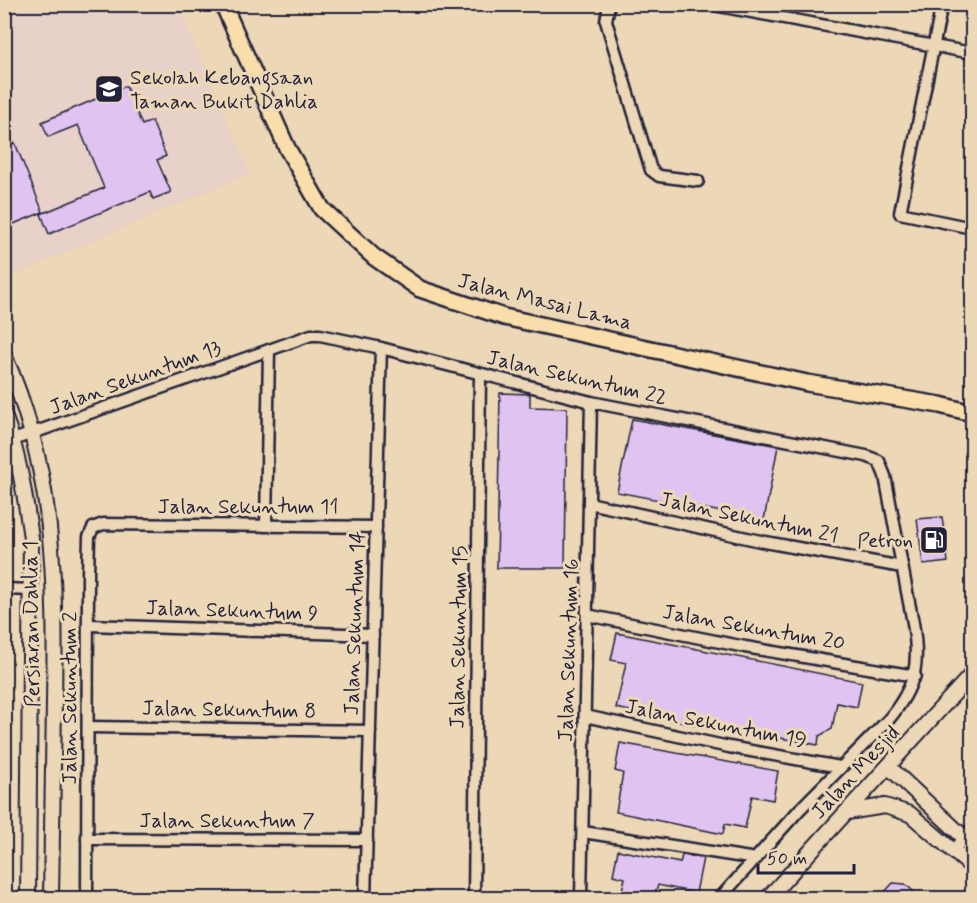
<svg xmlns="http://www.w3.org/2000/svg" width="977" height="903" viewBox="0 0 977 903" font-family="Mynerve,sans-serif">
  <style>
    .built { fill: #e8d1c8 }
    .building { fill: #e0c3f1; stroke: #22223b; stroke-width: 1.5 }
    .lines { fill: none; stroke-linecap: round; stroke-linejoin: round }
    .street-casing { stroke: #22223b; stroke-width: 15 }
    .secondary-casing { stroke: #22223b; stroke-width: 18 }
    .primary-casing { stroke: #22223b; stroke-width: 20 }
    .street { stroke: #ecd7b6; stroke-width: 10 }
    .secondary { stroke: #ecd7b6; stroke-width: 14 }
    .primary { stroke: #f9deab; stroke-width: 15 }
    .labels { text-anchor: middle; stroke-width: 6; stroke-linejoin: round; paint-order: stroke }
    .poi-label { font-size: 21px; fill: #22223b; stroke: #ecd7b6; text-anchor: start }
    .street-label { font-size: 21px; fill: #22223b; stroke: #ecd7b6 }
  </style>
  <rect width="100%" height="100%" fill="#ecd7b6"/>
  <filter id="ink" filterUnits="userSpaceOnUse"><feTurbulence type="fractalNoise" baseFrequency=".0167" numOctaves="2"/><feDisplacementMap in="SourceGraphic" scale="12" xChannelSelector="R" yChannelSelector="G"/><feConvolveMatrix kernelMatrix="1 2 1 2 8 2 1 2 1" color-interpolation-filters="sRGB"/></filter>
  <g filter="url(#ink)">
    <!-- built -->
    <path class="built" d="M 5,5 L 178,5 L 250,173 L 7,278 Z"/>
    <!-- building -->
    <g class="building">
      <path d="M 126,86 L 142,125 L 152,121 L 166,156 L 157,160 L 171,192 L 153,199 L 150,192 L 49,234 L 41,214 L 104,188 L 78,125 L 48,137 L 42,122 Z"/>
      <path d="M 15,143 L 43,212 L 11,225 L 4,209 L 4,148 Z"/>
      <path d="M 500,393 L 530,394 L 530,407 L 567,408 L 565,568 L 497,568 Z"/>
      <path d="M 632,419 L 778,446 L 764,520 L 617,492 Z"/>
      <path d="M 942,517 L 948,562 L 923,565 L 917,519 Z"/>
      <path d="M 617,633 L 862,682 L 857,707 L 837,703 L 832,729 L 819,736 L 818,745 L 726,728 L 725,732 L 616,708 L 626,663 L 611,660 Z"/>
      <path d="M 620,743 L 778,771 L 773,800 L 752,796 L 745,828 L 725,824 L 723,834 L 616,812 L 623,773 L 615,771 Z"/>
      <path d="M 618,850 L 680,863 L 682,855 L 703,858 L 696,893 L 658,885 L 654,898 L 620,898 L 625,878 L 613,875 Z"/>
      <path d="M 893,883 L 905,884 L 921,898 L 879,898 Z"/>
    </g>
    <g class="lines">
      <!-- street casing -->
      <g class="street-casing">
        <g id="street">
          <path d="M 609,4 L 606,21 L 651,170 L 659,176 L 698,181"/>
          <path d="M 708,4 L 972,53"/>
          <path d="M 942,4 L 900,213 L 972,228"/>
          <path d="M 13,440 L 269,350 L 311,335 L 320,335 L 381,348 L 591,402 L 866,456 L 879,461 L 885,476 L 913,623 C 920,664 916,686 889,719 L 800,809 L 720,898"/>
          <path d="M 589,503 L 765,542 L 902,567"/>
          <path d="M 266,526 L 269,350"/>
          <path d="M 4,589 L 32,590"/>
          <path d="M 587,615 L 745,647 L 915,676"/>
          <path d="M 89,625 L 373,635"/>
          <path d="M 585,716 L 729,747 L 840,767"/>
          <path d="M 88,727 L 370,731"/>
          <path d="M 583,832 L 756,859"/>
          <path d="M 87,839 L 367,840"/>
          <path d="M 954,850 L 972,829"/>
          <path d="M 87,898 L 88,574 L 89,537 L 93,528 L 103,524 L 376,527"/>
          <path d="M 365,898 L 381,348"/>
          <path d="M 474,898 L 480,376"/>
          <path d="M 581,898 L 591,402"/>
        </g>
      </g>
      <!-- secondary casing -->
      <g class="secondary-casing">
        <g id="secondary">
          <path d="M 4,355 C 55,469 56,581 54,703 C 53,768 52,833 51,898"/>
          <path d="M 4,415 C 19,455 25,496 31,538 L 28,898"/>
          <path d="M 889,767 L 972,845"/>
          <path d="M 847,812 L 885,806 L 910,814 L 972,867"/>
          <path d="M 768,898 L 972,674"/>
        </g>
      </g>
      <!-- primary casing -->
      <g class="primary-casing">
        <path id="primary" d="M 223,4 L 287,148 L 322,209 L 374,257 L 420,289 L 504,317 L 807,383 L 940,405 L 972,413"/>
      </g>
      <!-- street -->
      <use href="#street" class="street"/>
      <!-- secondary -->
      <use href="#secondary" class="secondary"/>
      <!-- primary -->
      <use href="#primary" class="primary"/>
    </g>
  </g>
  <!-- icons -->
  <defs>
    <g id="school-square" transform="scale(1.5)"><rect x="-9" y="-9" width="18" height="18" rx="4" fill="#22223b" stroke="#ecd7b6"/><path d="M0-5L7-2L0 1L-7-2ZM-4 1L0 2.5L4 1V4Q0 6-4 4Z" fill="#fff"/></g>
    <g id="fuel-square" transform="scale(1.5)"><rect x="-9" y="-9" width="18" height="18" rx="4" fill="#22223b" stroke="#ecd7b6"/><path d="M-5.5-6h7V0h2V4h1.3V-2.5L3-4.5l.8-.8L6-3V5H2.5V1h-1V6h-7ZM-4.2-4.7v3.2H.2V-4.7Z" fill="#fff"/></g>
  </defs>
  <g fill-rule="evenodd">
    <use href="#school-square" x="109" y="89"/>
    <use href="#fuel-square" x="934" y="540"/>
  </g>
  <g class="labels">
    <!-- poi labels -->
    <g class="poi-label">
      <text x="130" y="84">Sekolah Kebangsaan<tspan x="130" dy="24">Taman Bukit Dahlia</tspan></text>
      <text x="913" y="547" text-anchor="end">Petron</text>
    </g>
    <!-- street labels -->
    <g class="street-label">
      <text transform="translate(545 301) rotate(14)" y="7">Jalan Masai Lama</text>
      <text transform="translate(135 377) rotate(-20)" y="7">Jalan Sekuntum 13</text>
      <text transform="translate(577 377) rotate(13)" y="7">Jalan Sekuntum 22</text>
      <text x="248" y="513">Jalan Sekuntum 11</text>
      <text transform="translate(749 517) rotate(12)" y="7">Jalan Sekuntum 21</text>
      <text transform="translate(232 610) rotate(2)" y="7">Jalan Sekuntum 9</text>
      <text transform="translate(354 623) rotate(-88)" y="7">Jalan Sekuntum 14</text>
      <text transform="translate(31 624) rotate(-91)" y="7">Persiaran Dahlia 1</text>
      <text transform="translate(754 627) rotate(10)" y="7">Jalan Sekuntum 20</text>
      <text transform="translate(458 637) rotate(-89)" y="7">Jalan Sekuntum 15</text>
      <text transform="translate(568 650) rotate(-88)" y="7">Jalan Sekuntum 16</text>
      <text transform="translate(69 698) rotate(-90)" y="7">Jalan Sekuntum 2</text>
      <text transform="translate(229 709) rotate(1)" y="7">Jalan Sekuntum 8</text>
      <text transform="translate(716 723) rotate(11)" y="7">Jalan Sekuntum 19</text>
      <text transform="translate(855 772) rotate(-47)" y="7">Jalan Mesjid</text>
      <text x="227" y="827">Jalan Sekuntum 7</text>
    </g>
  </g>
  <!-- margin -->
  <rect width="977" height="903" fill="none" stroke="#ecd7b6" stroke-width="24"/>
  <rect x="12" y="12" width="953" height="879" fill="none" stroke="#22223b" stroke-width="2" filter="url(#ink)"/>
  <!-- scale -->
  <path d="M758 864v9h96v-9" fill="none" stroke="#22223b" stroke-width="3"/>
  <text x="767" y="864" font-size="18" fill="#22223b" stroke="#ecd7b6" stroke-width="4.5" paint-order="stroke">50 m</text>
</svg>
